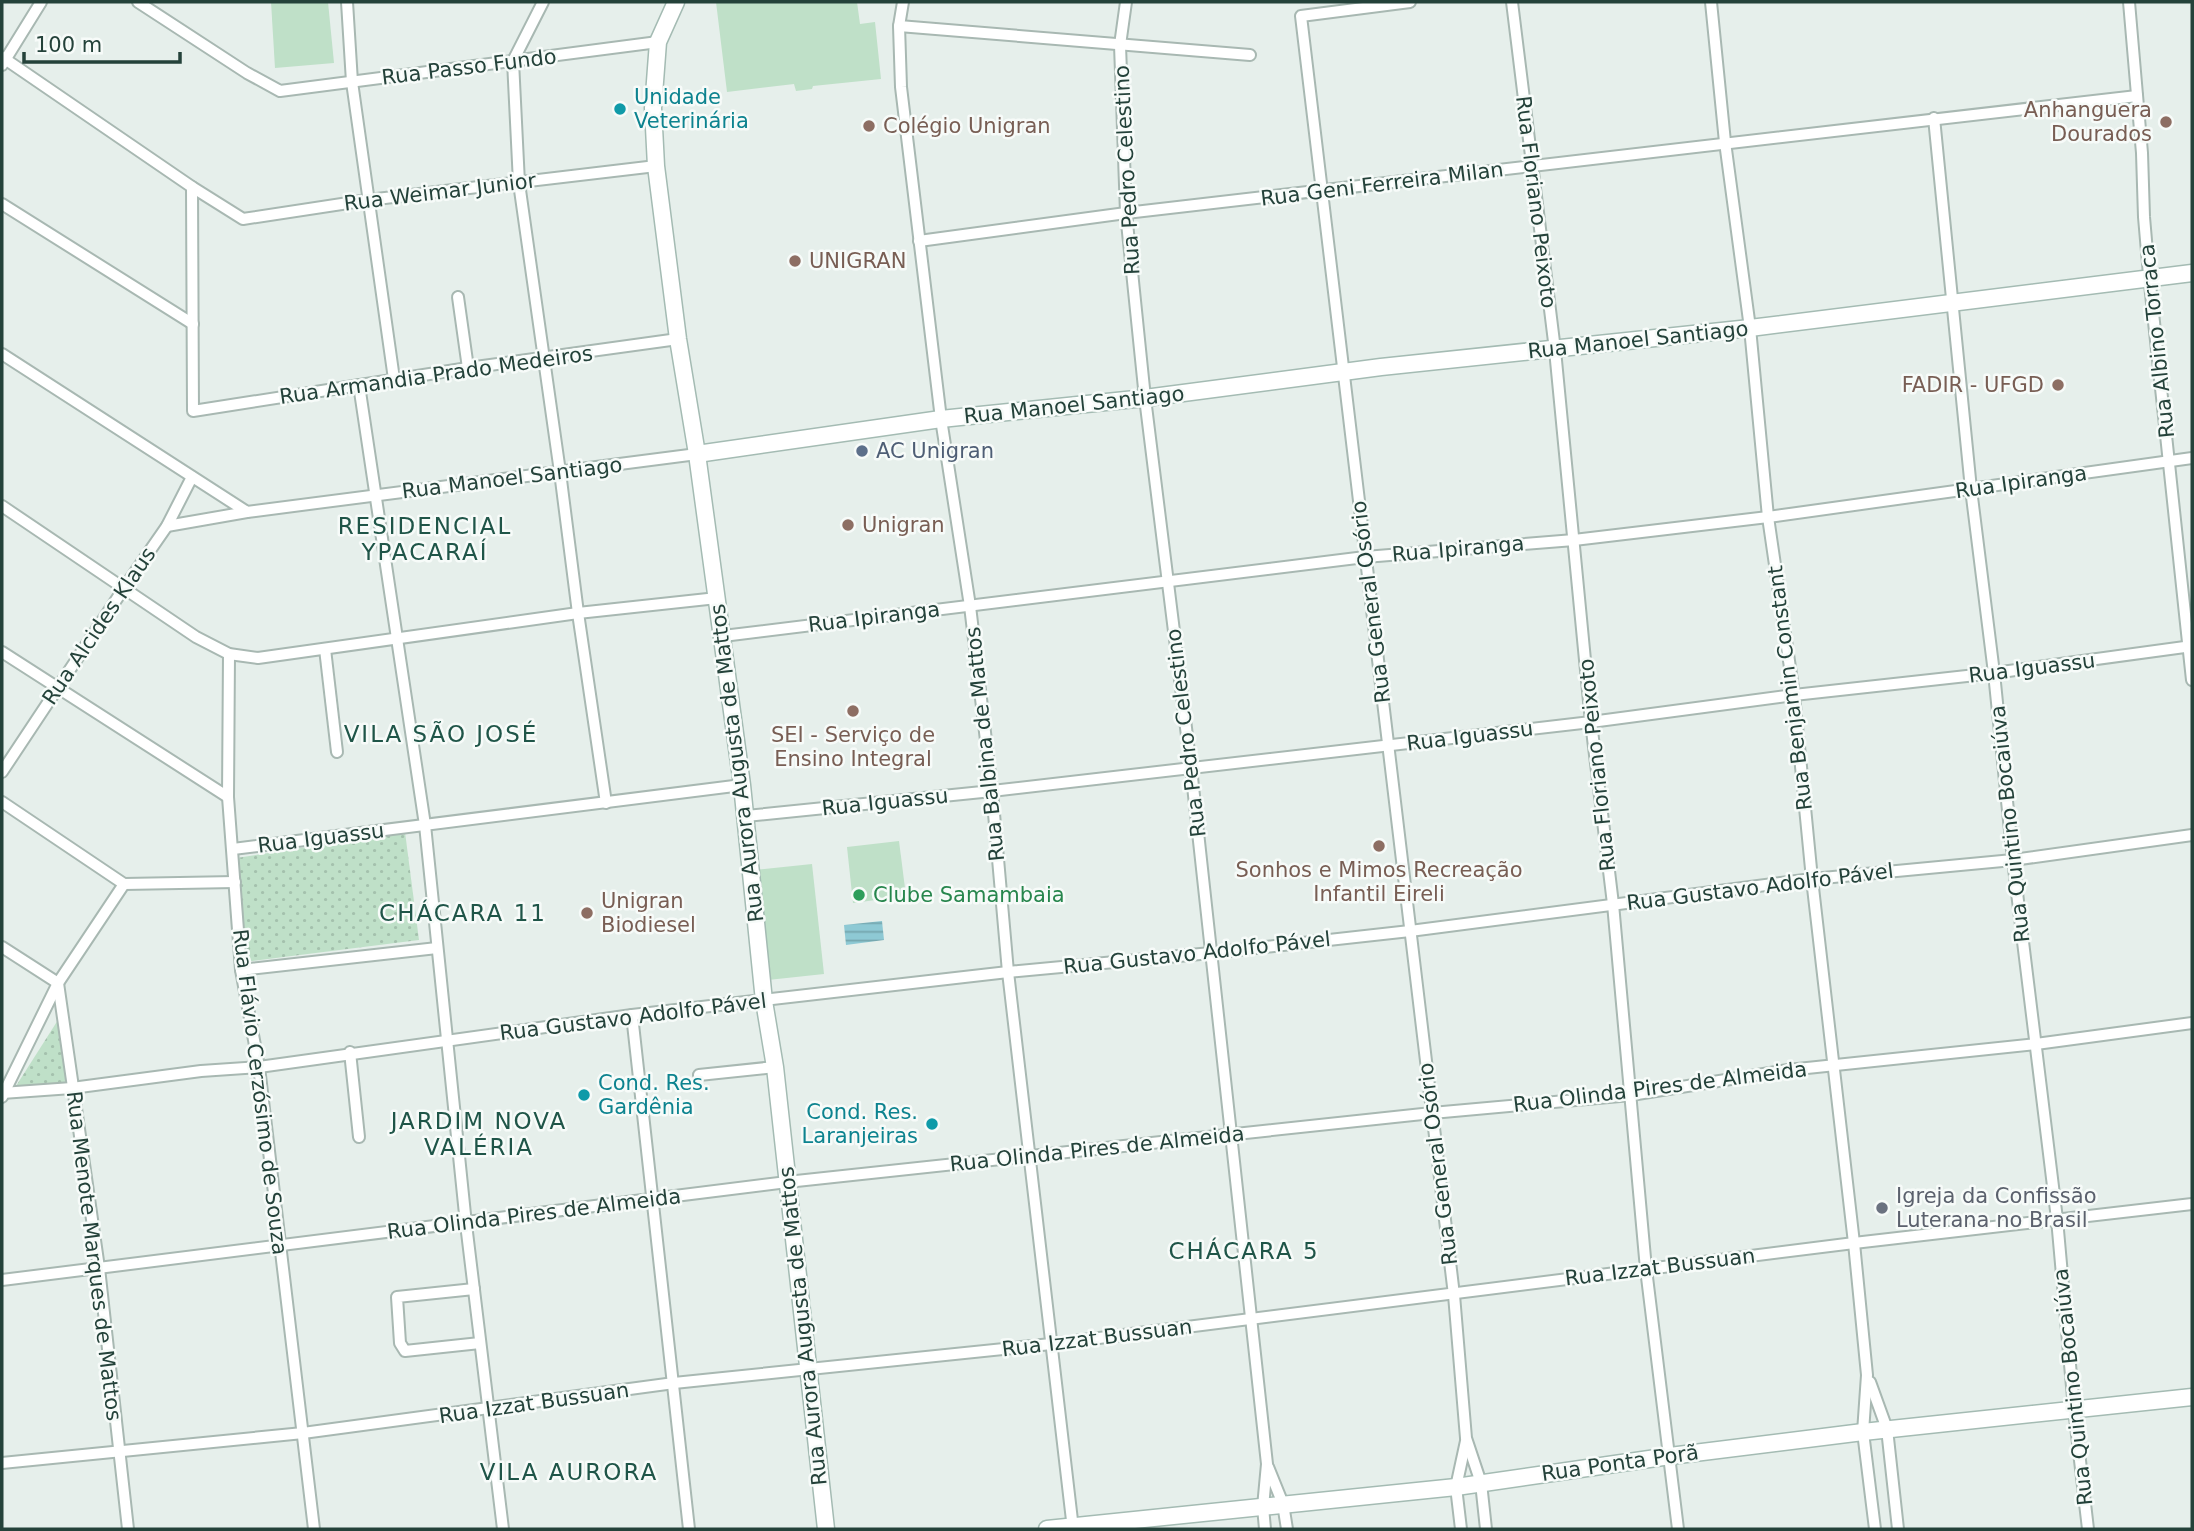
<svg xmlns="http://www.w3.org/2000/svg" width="2194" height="1531" viewBox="0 0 2194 1531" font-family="'DejaVu Sans',sans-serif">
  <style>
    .grass { fill: #bfe0c8 }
    .park { fill: url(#park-dots) }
    .water { fill: url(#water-rules) }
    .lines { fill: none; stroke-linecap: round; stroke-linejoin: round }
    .street-casing { stroke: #a8b8b2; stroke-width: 14 }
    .secondary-casing { stroke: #a4bbb3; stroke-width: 19 }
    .street { stroke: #fff; stroke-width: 10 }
    .secondary { stroke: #fff; stroke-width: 16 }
    .culture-dot { fill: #0f9aa8; stroke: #f7fbf9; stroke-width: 2.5 }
    .education-dot { fill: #8d6e63; stroke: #f7fbf9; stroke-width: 2.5 }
    .service-dot { fill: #5c6f8a; stroke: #f7fbf9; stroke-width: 2.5 }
    .leisure-dot { fill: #2e9e5b; stroke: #f7fbf9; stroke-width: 2.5 }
    .worship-dot { fill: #6b7280; stroke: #f7fbf9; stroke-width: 2.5 }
    .labels { text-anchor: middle; stroke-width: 5; stroke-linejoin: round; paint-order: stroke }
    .street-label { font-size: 21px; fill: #24423a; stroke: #f7fbf9 }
    .culture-label { font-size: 21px; fill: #0d838f; stroke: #f7fbf9; text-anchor: start }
    .education-label { font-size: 21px; fill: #785e54; stroke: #f7fbf9; text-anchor: start }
    .service-label { font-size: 21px; fill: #4e5e75; stroke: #f7fbf9; text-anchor: start }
    .leisure-label { font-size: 21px; fill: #27864d; stroke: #f7fbf9; text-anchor: start }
    .worship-label { font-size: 21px; fill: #5b616d; stroke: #f7fbf9; text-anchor: start }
    .neighbourhood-label { font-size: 23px; letter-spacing: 2px; fill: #1f5548; stroke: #f7fbf9 }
  </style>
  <defs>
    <pattern id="park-dots" width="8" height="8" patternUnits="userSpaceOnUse" patternTransform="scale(1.75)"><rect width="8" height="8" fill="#bfe0c8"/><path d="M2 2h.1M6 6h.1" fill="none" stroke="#a4c1ad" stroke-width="1.8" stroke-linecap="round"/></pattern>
    <pattern id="water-rules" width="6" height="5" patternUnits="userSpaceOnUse" patternTransform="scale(1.75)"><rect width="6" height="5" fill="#8ec9d4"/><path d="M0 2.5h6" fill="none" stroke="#74a5ad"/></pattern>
  </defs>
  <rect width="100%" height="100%" fill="#e6efeb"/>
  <!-- grass -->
  <g class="grass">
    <path d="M 271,2 L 328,2 L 334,63 L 275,68 Z"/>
    <path d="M 716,2 L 857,2 L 860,24 L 875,22 L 881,79 L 813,86 L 812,89 L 796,91 L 794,84 L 727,92 Z"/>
    <path d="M 899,841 L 906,896 L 853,903 L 847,847 Z"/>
    <path d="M 812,864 L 824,974 L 768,980 L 755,870 Z"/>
  </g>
  <!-- park -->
  <g class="park">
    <path d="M 405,832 L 419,940 L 244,962 L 230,859 Z"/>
    <path d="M 58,1020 L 66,1084 L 16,1086 Z"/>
  </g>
  <!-- water -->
  <path class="water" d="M 882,921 L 884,940 L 846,945 L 844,925 Z"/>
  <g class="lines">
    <!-- street casing -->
    <g class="street-casing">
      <g id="street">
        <path d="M 138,2 L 247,73 L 280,91 L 658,42"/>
        <path d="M 347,2 L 352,82 L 394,379"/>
        <path d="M 543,2 L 513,61 L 519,183 L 560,472 L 578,613 L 606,803"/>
        <path d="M 903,2 L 899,26 L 901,87 L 941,419 L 970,606 L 992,791 L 1008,972 L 1073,1529"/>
        <path d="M 1126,2 L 1120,45 L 1126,213 L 1145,398 L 1191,768 L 1267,1464 L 1263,1507 L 1265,1529"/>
        <path d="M 1410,2 L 1301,16 L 1454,1295 L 1466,1438 L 1481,1483 L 1486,1529"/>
        <path d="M 1512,2 L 1555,350 L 1591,722 L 1613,904 L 1646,1269 L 1678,1529"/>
        <path d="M 1711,2 L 1725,142 L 1750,328 L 1768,517 L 1794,695 L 1812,879 L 1854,1243 L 1867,1375 L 1863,1432 L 1875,1529"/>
        <path d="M 2129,2 L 2142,153 L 2144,217 L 2149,275 L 2192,680"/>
        <path d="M 899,26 L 1250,55"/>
        <path d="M 2,57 L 192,187 L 243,219 L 368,200 L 656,166"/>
        <path d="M 2,65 L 41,2"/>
        <path d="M 1934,118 L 1971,489 L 1994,673 L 2013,860 L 2057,1219 L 2074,1409 L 2088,1529"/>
        <path d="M 192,187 L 193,411 L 468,368 L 678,339"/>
        <path d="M 2,204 L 193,324"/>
        <path d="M 919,241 L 1126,213 L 2137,96"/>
        <path d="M 458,297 L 468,368"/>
        <path d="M 2,354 L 247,512 L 697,454"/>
        <path d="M 359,385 L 425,825 L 466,1224 L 503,1529"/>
        <path d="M 2,506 L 196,637 L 229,654 L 258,658 L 578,613 L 717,598"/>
        <path d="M 167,526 L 247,512"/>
        <path d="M 723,636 L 1365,557 L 1574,540 L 1768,517 L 2192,458"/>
        <path d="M 325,649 L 337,752"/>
        <path d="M 2,652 L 228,797"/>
        <path d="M 229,654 L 228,797 L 241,970 L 259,1067 L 314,1529"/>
        <path d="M 2,772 L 124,588 L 167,526 L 192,477"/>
        <path d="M 2,802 L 124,884"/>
        <path d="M 746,816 L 992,791 L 1591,722 L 1794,695 L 1994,673 L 2192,646"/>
        <path d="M 233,849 L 742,785"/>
        <path d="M 124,884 L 235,882"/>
        <path d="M 2,947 L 58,983 L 99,1268 L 128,1529"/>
        <path d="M 241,970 L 437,948"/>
        <path d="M 632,1015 L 689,1529"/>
        <path d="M 350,1052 L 359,1137"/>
        <path d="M 699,1075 L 775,1067"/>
        <path d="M 2,1093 L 72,1088 L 201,1071 L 259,1067 L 632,1015 L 1008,972 L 1211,953 L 1410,931 L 1812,879 L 2013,860 L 2192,835"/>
        <path d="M 2,1097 L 58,983 L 124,884"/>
        <path d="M 2,1280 L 787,1182 L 1432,1113 L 1631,1095 L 1788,1070 L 2036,1044 L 2192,1023"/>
        <path d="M 474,1289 L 397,1297 L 400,1343 L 405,1351 L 480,1343"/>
        <path d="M 1870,1382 L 1887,1429 L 1898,1529"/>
        <path d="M 2,1463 L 303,1433 L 674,1383 L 1051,1344 L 1854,1243 L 2192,1204"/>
        <path d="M 1268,1467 L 1283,1504 L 1287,1529"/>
        <path d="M 1461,1529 L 1456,1487 L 1466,1441"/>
      </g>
    </g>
    <!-- secondary casing -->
    <g class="secondary-casing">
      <g id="secondary">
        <path d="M 676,2 L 658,42 L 653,108 L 656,166 L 678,339 L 697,454 L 742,785 L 764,1001 L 775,1067 L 826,1529"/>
        <path d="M 697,454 L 941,419 L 1145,398 L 1381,367 L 1750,328 L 2192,273"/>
        <path d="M 1047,1529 L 1456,1487 L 1670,1456 L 1863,1432 L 2192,1397"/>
      </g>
    </g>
    <!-- street -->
    <use href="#street" class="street"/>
    <!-- secondary -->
    <use href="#secondary" class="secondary"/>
  </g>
  <!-- markers -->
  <g class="culture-dot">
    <circle cx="620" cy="109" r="7"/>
    <circle cx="584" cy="1095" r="7"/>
    <circle cx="932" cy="1124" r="7"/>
  </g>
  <g class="education-dot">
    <circle cx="2166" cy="122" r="7"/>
    <circle cx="869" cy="126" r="7"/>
    <circle cx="795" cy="261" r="7"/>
    <circle cx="2058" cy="385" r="7"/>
    <circle cx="848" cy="525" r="7"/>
    <circle cx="853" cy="711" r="7"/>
    <circle cx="1379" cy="846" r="7"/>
    <circle cx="587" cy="913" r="7"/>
  </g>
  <circle class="service-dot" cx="862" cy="451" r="7"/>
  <circle class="leisure-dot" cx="859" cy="895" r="7"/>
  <circle class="worship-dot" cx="1882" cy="1208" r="7"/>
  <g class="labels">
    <!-- street labels -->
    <g class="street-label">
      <text transform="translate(469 67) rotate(-7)" y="7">Rua Passo Fundo</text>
      <text transform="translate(1127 170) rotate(-93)" y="7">Rua Pedro Celestino</text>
      <text transform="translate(1382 184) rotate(-7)" y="7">Rua Geni Ferreira Milan</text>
      <text transform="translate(440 192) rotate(-7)" y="7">Rua Weimar Junior</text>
      <text transform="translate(1536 202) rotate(83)" y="7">Rua Floriano Peixoto</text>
      <text transform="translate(1638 340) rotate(-6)" y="7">Rua Manoel Santiago</text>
      <text transform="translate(2157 341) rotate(-96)" y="7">Rua Albino Torraca</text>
      <text transform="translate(436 375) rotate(-8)" y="7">Rua Armandia Prado Medeiros</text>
      <text transform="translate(1074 405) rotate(-6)" y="7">Rua Manoel Santiago</text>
      <text transform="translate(512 478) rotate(-7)" y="7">Rua Manoel Santiago</text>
      <text transform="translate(2021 482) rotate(-8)" y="7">Rua Ipiranga</text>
      <text transform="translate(1458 549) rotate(-5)" y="7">Rua Ipiranga</text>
      <text transform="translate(1371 602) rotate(-97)" y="7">Rua General Osório</text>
      <text transform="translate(874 617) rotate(-7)" y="7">Rua Ipiranga</text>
      <text transform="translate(99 626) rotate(-56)" y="7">Rua Alcides Klaus</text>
      <text transform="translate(2032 668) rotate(-7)" y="7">Rua Iguassu</text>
      <text transform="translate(1790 688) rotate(-97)" y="7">Rua Benjamin Constant</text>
      <text transform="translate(1186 733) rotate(-97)" y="7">Rua Pedro Celestino</text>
      <text transform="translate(1470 736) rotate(-7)" y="7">Rua Iguassu</text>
      <text transform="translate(985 744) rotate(-96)" y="7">Rua Balbina de Mattos</text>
      <text transform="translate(737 763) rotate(-97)" y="7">Rua Aurora Augusta de Mattos</text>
      <text transform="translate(1597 765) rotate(-96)" y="7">Rua Floriano Peixoto</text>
      <text transform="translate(885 802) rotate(-6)" y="7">Rua Iguassu</text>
      <text transform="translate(2010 824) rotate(-96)" y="7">Rua Quintino Bocaiúva</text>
      <text transform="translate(321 838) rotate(-7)" y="7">Rua Iguassu</text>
      <text transform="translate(1760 887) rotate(-7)" y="7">Rua Gustavo Adolfo Pável</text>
      <text transform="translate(1197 953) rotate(-6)" y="7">Rua Gustavo Adolfo Pável</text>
      <text transform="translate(633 1017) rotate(-7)" y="7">Rua Gustavo Adolfo Pável</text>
      <text transform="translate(1660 1087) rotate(-7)" y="7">Rua Olinda Pires de Almeida</text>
      <text transform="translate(260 1092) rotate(83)" y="7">Rua Flávio Cerzósimo de Souza</text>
      <text transform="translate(1097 1149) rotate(-6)" y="7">Rua Olinda Pires de Almeida</text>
      <text transform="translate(1438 1164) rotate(-97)" y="7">Rua General Osório</text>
      <text transform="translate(534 1214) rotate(-7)" y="7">Rua Olinda Pires de Almeida</text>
      <text transform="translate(94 1256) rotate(83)" y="7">Rua Menote Marques de Mattos</text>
      <text transform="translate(1660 1267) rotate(-7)" y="7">Rua Izzat Bussuan</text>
      <text transform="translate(803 1326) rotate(-96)" y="7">Rua Aurora Augusta de Mattos</text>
      <text transform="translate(1097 1338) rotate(-7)" y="7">Rua Izzat Bussuan</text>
      <text transform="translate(2073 1387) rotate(-96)" y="7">Rua Quintino Bocaiúva</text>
      <text transform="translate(534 1403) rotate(-8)" y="7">Rua Izzat Bussuan</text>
      <text transform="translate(1620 1463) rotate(-8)" y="7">Rua Ponta Porã</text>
    </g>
    <!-- culture labels -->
    <g class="culture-label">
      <text x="634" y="104">Unidade<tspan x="634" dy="24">Veterinária</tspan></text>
      <text x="598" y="1090">Cond. Res.<tspan x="598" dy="24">Gardênia</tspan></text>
      <text x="918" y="1119" text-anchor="end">Cond. Res.<tspan x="918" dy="24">Laranjeiras</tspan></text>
    </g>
    <!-- education labels -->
    <g class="education-label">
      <text x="2152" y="117" text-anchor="end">Anhanguera<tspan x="2152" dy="24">Dourados</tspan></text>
      <text x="883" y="133">Colégio Unigran</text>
      <text x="809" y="268">UNIGRAN</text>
      <text x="2044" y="392" text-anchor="end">FADIR - UFGD</text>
      <text x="862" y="532">Unigran</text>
      <text x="853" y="742" text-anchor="middle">SEI - Serviço de<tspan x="853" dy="24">Ensino Integral</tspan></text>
      <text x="1379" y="877" text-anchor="middle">Sonhos e Mimos Recreação<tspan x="1379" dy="24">Infantil Eireli</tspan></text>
      <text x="601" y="908">Unigran<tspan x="601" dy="24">Biodiesel</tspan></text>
    </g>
    <!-- service labels -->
    <g class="service-label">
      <text x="876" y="458">AC Unigran</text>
    </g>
    <!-- leisure labels -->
    <g class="leisure-label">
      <text x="873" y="902">Clube Samambaia</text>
    </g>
    <!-- worship labels -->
    <g class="worship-label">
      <text x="1896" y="1203">Igreja da Confissão<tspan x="1896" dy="24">Luterana no Brasil</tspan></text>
    </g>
    <!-- neighbourhood labels -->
    <g class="neighbourhood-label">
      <text x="425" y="534">RESIDENCIAL<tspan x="425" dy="26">YPACARAÍ</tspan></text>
      <text x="441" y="742">VILA SÃO JOSÉ</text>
      <text x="463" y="921">CHÁCARA 11</text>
      <text x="479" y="1129">JARDIM NOVA<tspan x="479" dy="26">VALÉRIA</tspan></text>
      <text x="1244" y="1259">CHÁCARA 5</text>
      <text x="569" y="1480">VILA AURORA</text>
    </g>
  </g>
  <!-- border -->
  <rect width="2194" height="1531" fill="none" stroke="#24423a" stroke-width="7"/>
  <!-- scale -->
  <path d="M24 52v10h156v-10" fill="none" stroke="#24423a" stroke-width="3.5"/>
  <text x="35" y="52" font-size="21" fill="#24423a" stroke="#f7fbf9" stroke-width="5" paint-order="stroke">100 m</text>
</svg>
